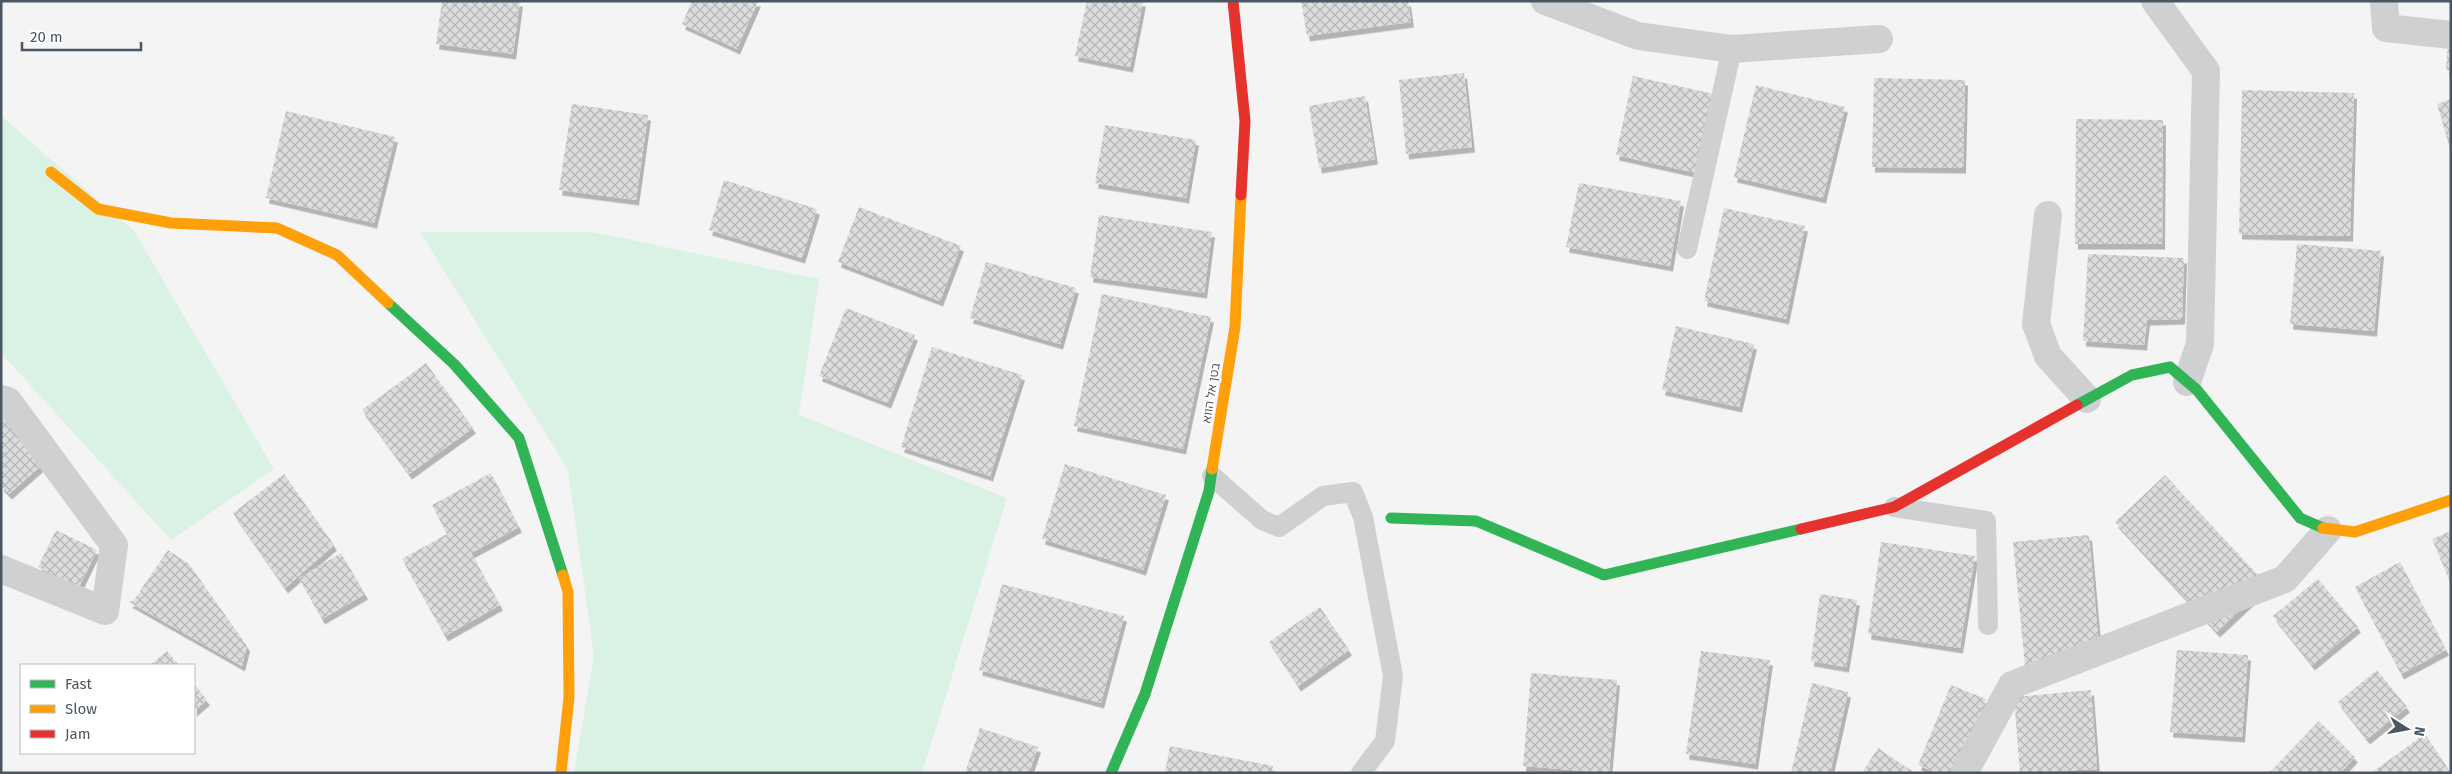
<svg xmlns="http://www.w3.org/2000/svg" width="2452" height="774" viewBox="0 0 2452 774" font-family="'Fira Sans','Noto Sans Hebrew',sans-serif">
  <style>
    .green { fill: #d9f2e3 }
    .building { fill: url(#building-cross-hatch); filter: url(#shadow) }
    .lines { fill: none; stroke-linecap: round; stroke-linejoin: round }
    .lane { stroke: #ced0d2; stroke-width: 20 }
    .street { stroke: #ced0d2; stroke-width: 28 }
    .fast { stroke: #30b455; stroke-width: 11 }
    .slow { stroke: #ff9f0a; stroke-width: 11 }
    .jam { stroke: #e5322d; stroke-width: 11 }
    .labels { text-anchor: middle; stroke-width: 4.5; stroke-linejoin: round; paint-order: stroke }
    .street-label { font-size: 12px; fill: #4a5661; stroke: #fff }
  </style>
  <defs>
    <pattern id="building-cross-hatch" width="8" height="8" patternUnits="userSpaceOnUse" patternTransform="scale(1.25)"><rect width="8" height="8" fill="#ddddde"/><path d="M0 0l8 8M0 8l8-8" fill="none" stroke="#b5b6b7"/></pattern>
    <filter id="shadow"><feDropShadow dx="3" dy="5.5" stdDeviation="0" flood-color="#0004"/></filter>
  </defs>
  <rect width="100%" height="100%" fill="#f4f4f4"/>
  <!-- green -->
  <g class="green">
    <path d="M 1,116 L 134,231 L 274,469 L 171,540 L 1,353 Z"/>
    <path d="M 420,232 L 593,232 L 819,279 L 799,415 L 1007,498 L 922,773 L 574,773 L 594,656 L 568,470 Z"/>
  </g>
  <!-- building -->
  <g class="building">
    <path d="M 442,1 L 520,1 L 513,54 L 436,44 Z"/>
    <path d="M 692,1 L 758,1 L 737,49 L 682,24 Z"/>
    <path d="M 1087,1 L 1143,1 L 1130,67 L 1075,56 Z"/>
    <path d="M 1301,1 L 1408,1 L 1411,22 L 1307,36 Z"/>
    <path d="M 2449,27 L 2451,27 L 2451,71 L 2446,70 Z"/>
    <path d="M 1464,73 L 1472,147 L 1406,154 L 1399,80 Z"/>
    <path d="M 1633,76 L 1714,94 L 1696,173 L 1616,155 Z"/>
    <path d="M 1874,78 L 1965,80 L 1963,168 L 1872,167 Z"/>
    <path d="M 1756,85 L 1845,107 L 1823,198 L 1734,177 Z"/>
    <path d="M 2242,90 L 2354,93 L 2350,236 L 2239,234 Z"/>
    <path d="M 1365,96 L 1375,159 L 1319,168 L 1309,106 Z"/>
    <path d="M 2451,99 L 2451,149 L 2450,149 L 2437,104 Z"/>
    <path d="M 572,104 L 648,115 L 636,200 L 559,190 Z"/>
    <path d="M 286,111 L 395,137 L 374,223 L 266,198 Z"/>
    <path d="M 2076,119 L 2163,120 L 2162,244 L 2075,244 Z"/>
    <path d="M 1105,125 L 1196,140 L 1186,198 L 1095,183 Z"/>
    <path d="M 724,180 L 817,209 L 802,258 L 709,230 Z"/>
    <path d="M 1579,183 L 1681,201 L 1670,266 L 1566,247 Z"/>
    <path d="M 859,207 L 961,246 L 940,301 L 838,262 Z"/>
    <path d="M 1724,208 L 1805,226 L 1786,319 L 1704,301 Z"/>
    <path d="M 1099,215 L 1212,232 L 1204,293 L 1090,277 Z"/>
    <path d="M 2297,244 L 2381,251 L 2374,331 L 2290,324 Z"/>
    <path d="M 2088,254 L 2184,258 L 2182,319 L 2147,320 L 2144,345 L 2083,341 Z"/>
    <path d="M 986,262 L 1076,288 L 1060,344 L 970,318 Z"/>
    <path d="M 1102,294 L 1211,317 L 1183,449 L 1074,426 Z"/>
    <path d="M 846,308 L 915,335 L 888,403 L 819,376 Z"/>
    <path d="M 1676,326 L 1754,344 L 1739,407 L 1662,390 Z"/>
    <path d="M 932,347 L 1022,375 L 990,476 L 901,447 Z"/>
    <path d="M 426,363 L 473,428 L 409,474 L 362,410 Z"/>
    <path d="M 4,417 L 42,465 L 9,494 L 1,486 L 1,419 Z"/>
    <path d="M 1065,464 L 1166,495 L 1143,570 L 1042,539 Z"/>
    <path d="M 491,473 L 519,527 L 471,553 L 500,605 L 445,636 L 402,559 L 447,534 L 432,505 Z"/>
    <path d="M 284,474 L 334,545 L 285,588 L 233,513 Z"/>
    <path d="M 2165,475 L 2267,585 L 2217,632 L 2115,522 Z"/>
    <path d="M 56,530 L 97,550 L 79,587 L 38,567 Z"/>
    <path d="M 2451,531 L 2451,584 L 2432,539 Z"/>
    <path d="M 2089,535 L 2100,658 L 2025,665 L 2013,542 Z"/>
    <path d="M 1881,542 L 1975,556 L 1960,648 L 1868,634 Z"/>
    <path d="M 168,550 L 189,564 L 247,646 L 242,666 L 129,602 L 134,600 Z"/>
    <path d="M 341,553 L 365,594 L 322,619 L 299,578 Z"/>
    <path d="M 2400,562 L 2446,650 L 2401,674 L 2355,587 Z"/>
    <path d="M 2318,579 L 2358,627 L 2312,665 L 2273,616 Z"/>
    <path d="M 1002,584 L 1124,616 L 1101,703 L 979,670 Z"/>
    <path d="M 1820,594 L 1857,600 L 1846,667 L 1811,661 Z"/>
    <path d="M 1320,607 L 1349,650 L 1298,686 L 1269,642 Z"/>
    <path d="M 2177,650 L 2248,655 L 2242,737 L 2170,732 Z"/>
    <path d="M 167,651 L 179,665 L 150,665 Z"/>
    <path d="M 1701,651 L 1770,660 L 1755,764 L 1686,754 Z"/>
    <path d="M 2377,670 L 2407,707 L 2367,739 L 2338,702 Z"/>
    <path d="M 1531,673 L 1617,680 L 1609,773 L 1523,766 Z"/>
    <path d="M 1812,683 L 1848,692 L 1830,773 L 1791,773 Z"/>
    <path d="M 194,684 L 207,700 L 194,711 Z"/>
    <path d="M 1951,685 L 1986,699 L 1957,773 L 1937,773 L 1918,765 Z"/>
    <path d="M 2091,690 L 2097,769 L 2020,773 L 2014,697 Z"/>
    <path d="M 2319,721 L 2355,757 L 2340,773 L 2269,773 Z"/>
    <path d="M 980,728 L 1038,747 L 1029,773 L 965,773 Z"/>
    <path d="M 2425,734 L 2451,773 L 2371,773 Z"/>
    <path d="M 1170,746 L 1273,766 L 1272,773 L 1165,773 Z"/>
    <path d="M 1878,748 L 1915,773 L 1862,773 Z"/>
  </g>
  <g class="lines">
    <!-- lane -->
    <g class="lane">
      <path d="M 1687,249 L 1732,49"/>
      <path d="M 1212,476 L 1262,520 L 1279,527 L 1323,496 L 1353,492 L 1363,517 L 1393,676 L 1385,741 L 1361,773"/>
      <path d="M 1894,507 L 1986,521 L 1988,625"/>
    </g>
    <!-- street -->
    <g class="street">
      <path d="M 1545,1 L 1638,36 L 1732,49 L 1879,39"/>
      <path d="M 2155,1 L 2206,71 L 2200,344 L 2187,382"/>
      <path d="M 2384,1 L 2386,28 L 2451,35"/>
      <path d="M 2048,215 L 2036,324 L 2048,356 L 2087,399"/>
      <path d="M 1,399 L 8,401 L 114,545 L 105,611 L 1,569"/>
      <path d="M 1964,773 L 2012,685 L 2285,579 L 2328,530"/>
    </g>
    <!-- fast -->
    <g class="fast">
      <path d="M 388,303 L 454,364 L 519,438 L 563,575"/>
      <path d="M 2077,405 L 2132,375 L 2170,367 L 2197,390 L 2300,518 L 2323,528"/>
      <path d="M 1391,518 L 1476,521 L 1604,575 L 1801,529"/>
      <path d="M 1111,773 L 1145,694 L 1209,491 L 1212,469"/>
    </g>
    <!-- slow -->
    <g class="slow">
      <path d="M 51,172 L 98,209 L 171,223 L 277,228 L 337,255 L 388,303"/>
      <path d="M 1212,469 L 1235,327 L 1241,195"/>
      <path d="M 2323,528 L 2355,532 L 2451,500"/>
      <path d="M 561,773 L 569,697 L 568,592 L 563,575"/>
    </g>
    <!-- jam -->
    <g class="jam">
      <path d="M 1233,1 L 1245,121 L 1241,195"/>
      <path d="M 1801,529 L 1894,507 L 2077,405"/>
    </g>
  </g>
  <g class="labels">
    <!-- street labels -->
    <g class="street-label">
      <text transform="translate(1211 393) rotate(-81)" y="4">בטן אל הווא</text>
    </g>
  </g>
  <!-- border -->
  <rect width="2452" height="774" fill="none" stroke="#4a5661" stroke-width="5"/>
  <!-- legend -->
  <rect x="20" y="664" width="175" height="90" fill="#ffffff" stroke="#b7bbc0"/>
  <rect x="30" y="680" width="25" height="8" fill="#30b455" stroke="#b7bbc0"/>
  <text x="65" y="689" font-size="15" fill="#4a5661">Fast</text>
  <rect x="30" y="705" width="25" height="8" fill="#ff9f0a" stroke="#b7bbc0"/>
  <text x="65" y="714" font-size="15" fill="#4a5661">Slow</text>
  <rect x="30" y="730" width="25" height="8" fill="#e5322d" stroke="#b7bbc0"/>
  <text x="65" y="739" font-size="15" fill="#4a5661">Jam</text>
  <!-- north arrow -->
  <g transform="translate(2407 729) rotate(101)" stroke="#ffffff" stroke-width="4" paint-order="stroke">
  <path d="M0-4L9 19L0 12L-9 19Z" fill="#4a5661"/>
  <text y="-8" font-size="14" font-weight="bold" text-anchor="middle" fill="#4a5661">N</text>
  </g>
  <!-- scale -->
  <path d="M22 42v8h119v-8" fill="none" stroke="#4a5661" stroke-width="2.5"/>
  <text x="30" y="42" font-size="15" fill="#4a5661" stroke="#ffffff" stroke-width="4" paint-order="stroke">20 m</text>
</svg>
